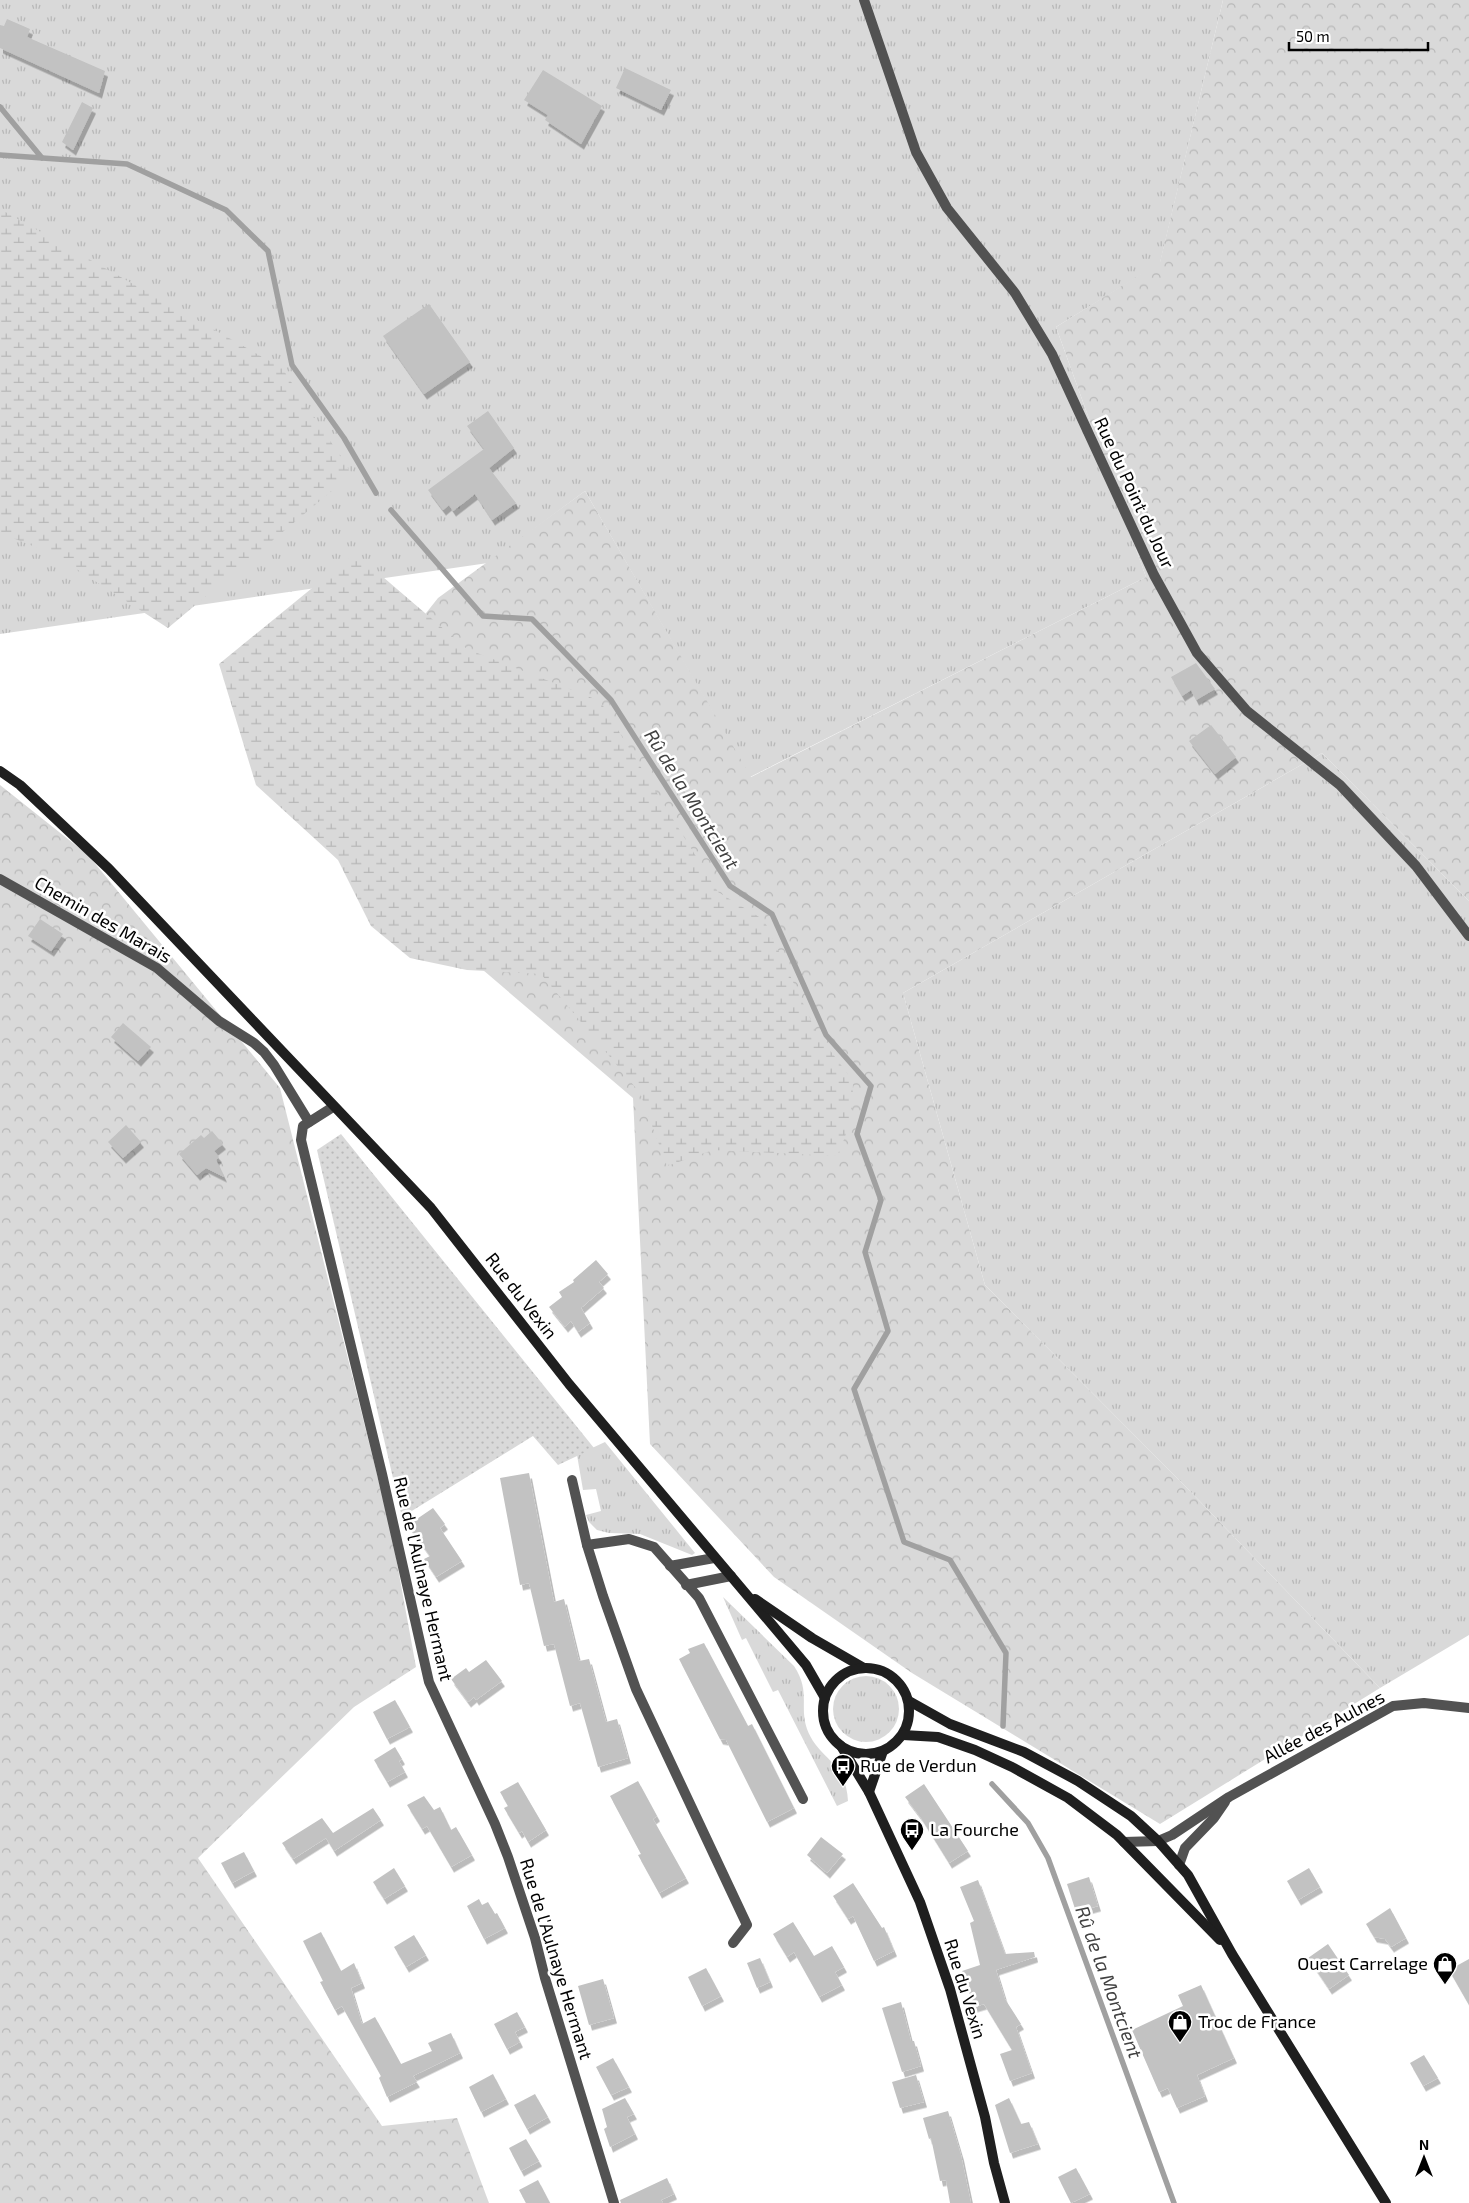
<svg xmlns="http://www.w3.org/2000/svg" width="1469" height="2203" viewBox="0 0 1469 2203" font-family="'Exo 2',sans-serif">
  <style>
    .grass { fill: url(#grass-tufts) }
    .forest { fill: url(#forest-crowns) }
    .wetland { fill: url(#wetland-marsh) }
    .park { fill: url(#park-dots) }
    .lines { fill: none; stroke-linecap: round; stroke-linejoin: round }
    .stream { stroke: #a0a0a0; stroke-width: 5.5 }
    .building { fill: #c2c2c2; filter: url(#shadow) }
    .minor { stroke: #525252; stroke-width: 10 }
    .tertiary { stroke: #525252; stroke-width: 10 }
    .secondary { stroke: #1f1f1f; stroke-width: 10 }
    .labels { text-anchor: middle; stroke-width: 5; stroke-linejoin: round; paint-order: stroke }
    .street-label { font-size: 18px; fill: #000; stroke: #fff }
    .poi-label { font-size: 18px; fill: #000; stroke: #fff; text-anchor: start }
    .water-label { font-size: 19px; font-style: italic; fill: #414141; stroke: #fff }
  </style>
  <defs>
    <pattern id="grass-tufts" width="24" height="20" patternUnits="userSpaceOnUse" patternTransform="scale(1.25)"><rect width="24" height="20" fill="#d9d9d9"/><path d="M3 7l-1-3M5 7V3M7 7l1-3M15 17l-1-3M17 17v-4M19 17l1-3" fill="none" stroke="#b8b8b8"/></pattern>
    <pattern id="forest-crowns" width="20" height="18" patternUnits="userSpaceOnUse" patternTransform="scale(1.25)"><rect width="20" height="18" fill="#d9d9d9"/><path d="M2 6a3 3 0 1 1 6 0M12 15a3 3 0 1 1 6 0" fill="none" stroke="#b8b8b8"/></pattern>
    <pattern id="wetland-marsh" width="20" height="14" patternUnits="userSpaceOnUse" patternTransform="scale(1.25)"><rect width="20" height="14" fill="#d9d9d9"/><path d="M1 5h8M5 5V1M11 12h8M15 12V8" fill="none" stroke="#b8b8b8"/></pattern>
    <pattern id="park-dots" width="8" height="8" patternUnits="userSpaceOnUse" patternTransform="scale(1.25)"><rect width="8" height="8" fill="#d9d9d9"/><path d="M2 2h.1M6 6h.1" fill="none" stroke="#b8b8b8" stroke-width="1.8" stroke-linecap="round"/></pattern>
    <filter id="shadow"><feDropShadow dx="3" dy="5.5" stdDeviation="0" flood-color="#0004"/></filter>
  </defs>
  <rect width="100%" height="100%" fill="#fff"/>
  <!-- grass -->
  <g class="grass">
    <path d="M 0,0 L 1223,0 L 1160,263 L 1056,327 L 1146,577 L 750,777 L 585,491 L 488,563 L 0,634 Z"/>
    <path d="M 1322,753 L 1469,901 L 1469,1635 L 1380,1688 L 1184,1485 L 985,1285 L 903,993 Z"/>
    <path d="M 605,1442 L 695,1553 L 692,1555 L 640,1534 L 609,1533 L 597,1530 L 589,1522 L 586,1515 L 601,1511 L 596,1489 L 583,1490 L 577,1455 Z"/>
    <path d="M 723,1597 L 794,1666 C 811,1692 799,1705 807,1729 C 818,1759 846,1761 848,1801 L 837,1806 L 778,1690 L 773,1692 L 746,1638 L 742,1640 Z"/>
    <circle cx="866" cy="1709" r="33"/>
  </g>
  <!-- forest -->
  <g class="forest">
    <path d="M 1223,0 L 1469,0 L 1469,901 L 1322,753 L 903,993 L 985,1285 L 1184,1485 L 1380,1688 L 1160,1824 L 912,1673 L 774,1577 L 650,1444 L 633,1098 L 280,797 L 438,598 L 585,491 L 751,777 L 1146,577 L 1056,327 L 1160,262 Z"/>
    <path d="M 0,785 L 88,855 L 280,1088 L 391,1530 L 416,1667 L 354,1707 L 198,1858 L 382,2126 L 457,2118 L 489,2203 L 0,2203 Z"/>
  </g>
  <!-- wetland -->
  <g class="wetland">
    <path d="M 0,209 L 282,368 L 352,474 L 168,628 L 53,554 L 0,533 Z"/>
    <path d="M 355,553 L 467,649 L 600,701 L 718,892 L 764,920 L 817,1033 L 853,1081 L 852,1117 L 838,1156 L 713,1150 L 667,1166 L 640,1093 L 541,974 L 467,970 L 410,958 L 371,926 L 338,860 L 256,785 L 219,664 Z"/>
  </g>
  <!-- park -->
  <path class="park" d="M 341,1134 L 594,1448 L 558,1465 L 533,1436 L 402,1517 L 317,1150 Z"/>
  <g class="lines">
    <!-- stream -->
    <g class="stream">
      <path d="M 0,107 L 42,158"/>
      <path d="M 0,155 L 127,164 L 226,210 L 268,251 L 292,365 L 344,438 L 376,493"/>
      <path d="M 391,510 L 483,616 L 532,619 L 611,700 L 730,886 L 772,914 L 826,1035 L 871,1086 L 857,1134 L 881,1200 L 865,1252 L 888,1331 L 854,1389 L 904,1542 L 950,1560 L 1006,1653 L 1003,1726"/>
      <path d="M 992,1784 L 1028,1823 L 1048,1858 L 1174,2203"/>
    </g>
  </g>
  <!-- building -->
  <g class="building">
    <path d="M 7,19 L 30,29 L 27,37 L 105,71 L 99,93 L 0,48 L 0,25 L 4,26 Z"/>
    <path d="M 625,68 L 671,90 L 661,110 L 616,88 Z"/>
    <path d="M 543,70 L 602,106 L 581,144 L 545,120 L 548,115 L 524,100 Z"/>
    <path d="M 82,102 L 93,108 L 73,150 L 62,142 Z"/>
    <path d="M 429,304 L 470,362 L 424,394 L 383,336 Z"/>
    <path d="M 488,411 L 514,448 L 489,468 L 516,503 L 492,520 L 475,494 L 453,511 L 449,505 L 443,510 L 428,490 L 484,449 L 467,426 Z"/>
    <path d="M 1196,663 L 1215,689 L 1196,700 L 1191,690 L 1182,696 L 1171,677 Z"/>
    <path d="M 1211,725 L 1236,757 L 1215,774 L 1189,741 Z"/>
    <path d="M 40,919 L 63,934 L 51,951 L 28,936 Z"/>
    <path d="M 123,1023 L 151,1047 L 138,1061 L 111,1037 Z"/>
    <path d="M 126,1125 L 141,1142 L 123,1158 L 108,1142 Z"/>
    <path d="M 212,1131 L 223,1144 L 214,1151 L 219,1157 L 216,1160 L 224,1177 L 206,1168 L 197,1175 L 179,1154 L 201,1135 L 204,1138 Z"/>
    <path d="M 596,1260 L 608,1274 L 599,1282 L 604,1288 L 581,1308 L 590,1323 L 578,1332 L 571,1321 L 565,1327 L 549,1307 L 562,1297 L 559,1292 L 574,1282 L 573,1280 Z"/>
    <path d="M 529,1473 L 554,1602 L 564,1599 L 579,1661 L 589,1659 L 606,1722 L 617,1719 L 628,1758 L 598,1767 L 580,1703 L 570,1706 L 554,1644 L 544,1646 L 529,1583 L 520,1585 L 500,1478 Z"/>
    <path d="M 433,1508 L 445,1524 L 440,1528 L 462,1561 L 436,1577 L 424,1559 L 430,1556 L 408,1525 Z"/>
    <path d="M 704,1643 L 748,1726 L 752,1724 L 794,1808 L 767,1822 L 726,1740 L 720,1739 L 679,1659 L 690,1653 L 688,1649 Z"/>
    <path d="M 486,1660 L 502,1681 L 476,1700 L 474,1697 L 468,1702 L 451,1679 L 466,1668 L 469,1672 Z"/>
    <path d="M 395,1700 L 410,1727 L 387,1739 L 373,1712 Z"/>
    <path d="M 395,1747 L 402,1759 L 399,1761 L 405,1772 L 387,1782 L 374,1760 Z"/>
    <path d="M 638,1781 L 657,1816 L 653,1819 L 686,1878 L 659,1893 L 638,1855 L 641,1854 L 610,1796 Z"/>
    <path d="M 518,1782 L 546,1830 L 528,1842 L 522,1831 L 519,1833 L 504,1808 L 508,1806 L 500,1792 Z"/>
    <path d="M 924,1784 L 968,1851 L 949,1863 L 921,1818 L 905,1797 Z"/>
    <path d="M 424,1796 L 434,1810 L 440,1807 L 451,1830 L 456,1827 L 472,1855 L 451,1867 L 427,1826 L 422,1829 L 407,1805 Z"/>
    <path d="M 373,1808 L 381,1820 L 334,1851 L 326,1838 L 293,1859 L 282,1843 L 322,1818 L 333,1833 Z"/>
    <path d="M 821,1837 L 843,1854 L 827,1873 L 807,1855 Z"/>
    <path d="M 244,1852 L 254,1871 L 232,1883 L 221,1863 Z"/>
    <path d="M 394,1868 L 405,1886 L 384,1899 L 373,1882 Z"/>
    <path d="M 1309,1868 L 1320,1887 L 1298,1900 L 1287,1881 Z"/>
    <path d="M 1089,1877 L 1098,1906 L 1076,1912 L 1067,1884 Z"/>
    <path d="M 978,1880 L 1005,1954 L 1034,1952 L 1035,1957 L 996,1970 L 1005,1999 L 1021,2024 L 1016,2027 L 1032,2073 L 1010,2081 L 1000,2054 L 1012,2050 L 984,2004 L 974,2007 L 962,1971 L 980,1965 L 970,1923 L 974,1921 L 960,1887 Z"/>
    <path d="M 853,1883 L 882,1928 L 884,1927 L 894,1951 L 874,1961 L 853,1916 L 848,1919 L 833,1896 Z"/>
    <path d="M 479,1899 L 482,1905 L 488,1902 L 495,1914 L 497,1913 L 505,1928 L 484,1939 L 467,1906 Z"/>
    <path d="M 1390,1908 L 1406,1938 L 1391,1947 L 1385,1939 L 1374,1937 L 1366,1924 Z"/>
    <path d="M 793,1922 L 814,1956 L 832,1946 L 844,1967 L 835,1972 L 842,1985 L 819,1997 L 794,1952 L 787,1957 L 773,1934 Z"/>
    <path d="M 321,1932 L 341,1971 L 354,1963 L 362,1983 L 351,1988 L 362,2024 L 375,2017 L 401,2064 L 432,2051 L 428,2043 L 451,2033 L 460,2053 L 413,2076 L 417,2082 L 387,2097 L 379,2078 L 381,2076 L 342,2006 L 335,2010 L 320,1982 L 323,1981 L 303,1941 Z"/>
    <path d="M 414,1935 L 426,1955 L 406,1967 L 394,1947 Z"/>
    <path d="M 1328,1944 L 1349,1975 L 1329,1989 L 1308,1958 Z"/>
    <path d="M 760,1958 L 770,1982 L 757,1988 L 747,1963 Z"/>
    <path d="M 1469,1959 L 1469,2005 L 1449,1970 Z"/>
    <path d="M 706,1968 L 721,1996 L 702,2006 L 688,1977 Z"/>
    <path d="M 603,1979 L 614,2018 L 589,2025 L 578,1986 Z"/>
    <path d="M 1201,1985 L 1234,2058 L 1197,2075 L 1205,2096 L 1177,2108 L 1168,2088 L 1159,2092 L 1132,2030 L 1183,2006 L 1178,1995 Z"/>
    <path d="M 901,2002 L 911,2041 L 914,2041 L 921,2066 L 902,2072 L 882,2008 Z"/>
    <path d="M 517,2012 L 525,2027 L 515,2032 L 520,2042 L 507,2049 L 494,2024 Z"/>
    <path d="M 1424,2055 L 1438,2078 L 1423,2086 L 1410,2063 Z"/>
    <path d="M 613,2058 L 629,2087 L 611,2095 L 596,2067 Z"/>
    <path d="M 493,2074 L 506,2099 L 481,2112 L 469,2087 Z"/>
    <path d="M 916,2075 L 924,2102 L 900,2108 L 892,2082 Z"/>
    <path d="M 535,2094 L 548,2117 L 527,2129 L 514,2105 Z"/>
    <path d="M 625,2098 L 634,2114 L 627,2117 L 635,2134 L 610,2147 L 604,2129 L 607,2127 L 602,2109 Z"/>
    <path d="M 1009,2098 L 1021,2124 L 1029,2122 L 1038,2144 L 1010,2153 L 995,2105 Z"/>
    <path d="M 948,2111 L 961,2155 L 971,2203 L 950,2203 L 946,2180 L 940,2181 L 931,2138 L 929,2139 L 923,2118 Z"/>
    <path d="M 526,2139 L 539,2161 L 521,2171 L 509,2148 Z"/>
    <path d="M 1076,2168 L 1090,2194 L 1071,2203 L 1058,2177 Z"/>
    <path d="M 667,2178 L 674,2194 L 661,2200 L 663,2203 L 621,2203 L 620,2200 Z"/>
    <path d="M 538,2180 L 550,2203 L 526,2203 L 519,2190 Z"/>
  </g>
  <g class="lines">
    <!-- minor -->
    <g class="minor">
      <path d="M 0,879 L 157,968 L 219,1021 L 254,1043 L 264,1052 L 274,1065 L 309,1122"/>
      <path d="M 333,1107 L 303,1126 L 301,1140 L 382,1474 L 429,1682 L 495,1824 L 508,1857 L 535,1938 L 545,1978 L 614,2203"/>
      <path d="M 572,1480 L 587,1545 L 603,1596 L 636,1689 L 747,1925 L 733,1943"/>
      <path d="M 587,1545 L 629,1539 L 654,1547 L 699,1598 L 803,1799"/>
      <path d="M 670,1566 L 714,1558"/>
      <path d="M 686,1585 L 731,1576"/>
      <path d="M 1124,1842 L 1158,1841 L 1172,1835 L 1229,1797 L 1393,1706 L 1424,1703 L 1469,1708"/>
      <path d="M 1179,1865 L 1185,1848 L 1214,1818 L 1225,1802"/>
    </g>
    <!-- tertiary -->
    <path class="tertiary" d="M 864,0 L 916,152 L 947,208 L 1015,293 L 1052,354 L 1154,575 L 1197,653 L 1247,711 L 1340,785 L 1416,866 L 1469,936"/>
    <!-- secondary -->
    <g class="secondary">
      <path d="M 0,771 L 20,785 L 109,869 L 431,1208 L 569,1384 L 806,1665 L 825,1698"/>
      <path d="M 755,1599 L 812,1638 L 864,1668"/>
      <circle cx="866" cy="1711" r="43"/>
      <path d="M 909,1701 L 950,1724 L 1024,1752 L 1078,1781 L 1131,1816 L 1158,1841 L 1188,1875 L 1232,1954 L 1386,2203"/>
      <path d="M 903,1735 L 938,1737 L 975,1750 L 1012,1767 L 1068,1798 L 1117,1835 L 1220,1940"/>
      <path d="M 841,1746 L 869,1792 L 920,1902 L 950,1989 L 985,2117 L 994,2163 L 1005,2203"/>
      <path d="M 869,1792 L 883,1751"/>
    </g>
  </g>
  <!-- icons -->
  <defs>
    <g id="bus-pin" transform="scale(1.25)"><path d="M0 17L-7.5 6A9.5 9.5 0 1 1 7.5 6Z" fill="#000" stroke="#fff"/><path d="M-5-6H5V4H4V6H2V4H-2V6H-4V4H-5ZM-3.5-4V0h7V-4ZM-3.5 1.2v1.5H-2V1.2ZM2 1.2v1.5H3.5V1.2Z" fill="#fff"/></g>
    <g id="shop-pin" transform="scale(1.25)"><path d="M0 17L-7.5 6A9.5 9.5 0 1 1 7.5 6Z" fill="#000" stroke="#fff"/><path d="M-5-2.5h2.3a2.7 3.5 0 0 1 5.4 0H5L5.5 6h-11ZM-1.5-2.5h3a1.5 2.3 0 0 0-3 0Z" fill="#fff"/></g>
  </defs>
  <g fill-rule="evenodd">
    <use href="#bus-pin" x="843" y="1766"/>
    <use href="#bus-pin" x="912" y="1830"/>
    <use href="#shop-pin" x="1445" y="1964"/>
    <use href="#shop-pin" x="1180" y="2022"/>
  </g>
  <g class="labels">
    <!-- street labels -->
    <g class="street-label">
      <text transform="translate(1134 493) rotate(65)" y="6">Rue du Point du Jour</text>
      <text transform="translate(103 920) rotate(30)" y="6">Chemin des Marais</text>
      <text transform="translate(521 1296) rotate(52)" y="6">Rue du Vexin</text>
      <text transform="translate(423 1579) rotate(77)" y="6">Rue de l'Aulnaye Hermant</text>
      <text transform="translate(1324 1727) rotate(-28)" y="6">Allée des Aulnes</text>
      <text transform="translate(556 1959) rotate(73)" y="6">Rue de l'Aulnaye Hermant</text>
      <text transform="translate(965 1989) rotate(73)" y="6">Rue du Vexin</text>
    </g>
    <!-- poi labels -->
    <g class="poi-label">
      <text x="860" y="1772">Rue de Verdun</text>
      <text x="930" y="1836">La Fourche</text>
      <text x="1428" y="1970" text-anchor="end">Ouest Carrelage</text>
      <text x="1198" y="2028">Troc de France</text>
    </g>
    <!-- water labels -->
    <g class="water-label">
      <text transform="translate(692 799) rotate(58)" y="7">Rû de la Montcient</text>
      <text transform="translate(1109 1982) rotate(70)" y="7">Rû de la Montcient</text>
    </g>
  </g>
  <!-- north arrow -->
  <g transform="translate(1424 2158)" stroke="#ffffff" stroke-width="4" paint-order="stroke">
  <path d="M0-4L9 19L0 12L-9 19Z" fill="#000000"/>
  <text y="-8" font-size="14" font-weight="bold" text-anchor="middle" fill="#000000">N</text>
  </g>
  <!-- scale -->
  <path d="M1289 42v8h139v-8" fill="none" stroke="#000000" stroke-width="2.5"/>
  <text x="1296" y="42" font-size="15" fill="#000000" stroke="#ffffff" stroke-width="4" paint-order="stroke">50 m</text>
</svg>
